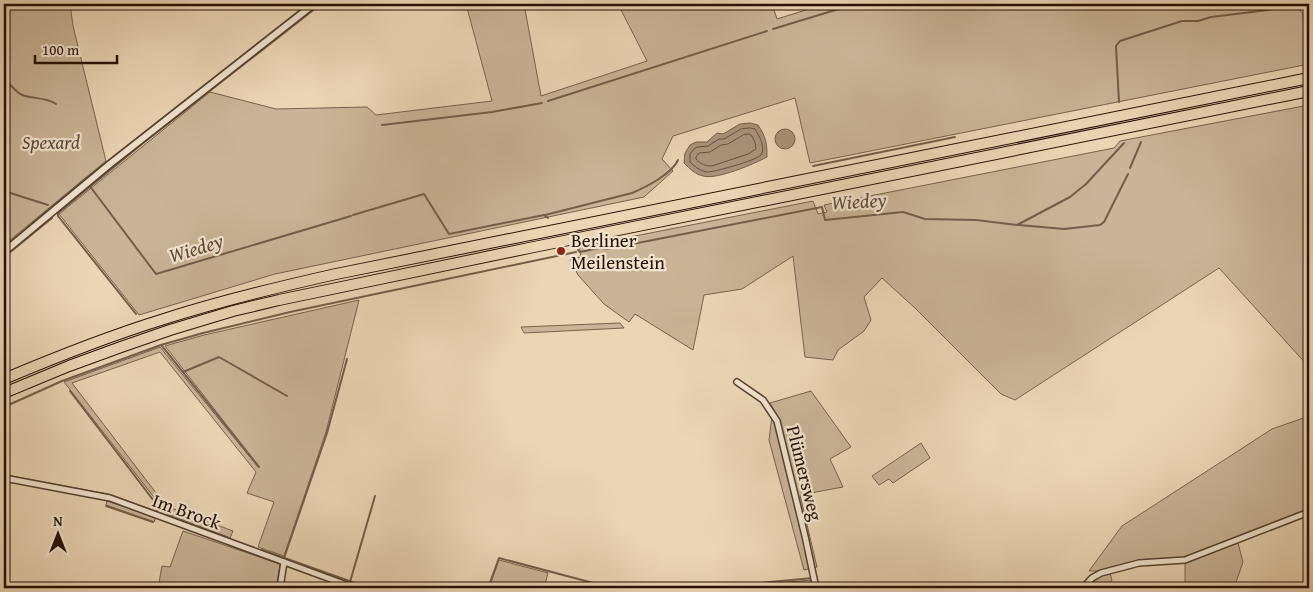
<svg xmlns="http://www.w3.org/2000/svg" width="1313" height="592" viewBox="0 0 1313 592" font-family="'Gentium Book Plus',serif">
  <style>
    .green { fill: #c9b497; stroke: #77624e }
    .water { fill: #a89279; stroke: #745e4a }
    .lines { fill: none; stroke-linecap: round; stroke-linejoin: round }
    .shore { stroke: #66513e; stroke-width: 1 }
    .stream { stroke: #745e4a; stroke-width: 2 }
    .minor-casing { stroke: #564130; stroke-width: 8 }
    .tertiary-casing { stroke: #564130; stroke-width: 9 }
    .secondary-casing { stroke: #251004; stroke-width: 10 }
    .motorway-casing { stroke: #251004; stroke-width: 12 }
    .minor { stroke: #f2e4cf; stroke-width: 5 }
    .tertiary { stroke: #f2e4cf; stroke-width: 6 }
    .secondary { stroke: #f2e4cf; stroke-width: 8 }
    .motorway { stroke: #ebd5b5; stroke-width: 10 }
    .poi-dot { fill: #8f2418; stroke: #f2e4cf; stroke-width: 2 }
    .labels { text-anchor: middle; stroke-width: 4.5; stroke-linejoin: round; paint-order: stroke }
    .park-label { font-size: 19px; font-style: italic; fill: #5e4937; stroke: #f2e4cf }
    .poi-label { font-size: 19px; fill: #251004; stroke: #f2e4cf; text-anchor: start }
    .street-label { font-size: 19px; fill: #251004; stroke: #f2e4cf }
    .water-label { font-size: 20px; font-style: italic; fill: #604a39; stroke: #f2e4cf }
  </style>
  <rect width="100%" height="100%" fill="#ebd5b5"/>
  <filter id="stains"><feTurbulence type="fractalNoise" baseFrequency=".004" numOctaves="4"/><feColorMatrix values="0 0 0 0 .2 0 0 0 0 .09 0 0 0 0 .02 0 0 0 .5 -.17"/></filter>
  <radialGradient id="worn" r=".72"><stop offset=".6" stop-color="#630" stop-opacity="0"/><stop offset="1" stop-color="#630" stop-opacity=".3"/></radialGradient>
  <!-- green -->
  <g class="green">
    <path d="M 4,4 L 70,4 L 73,26 L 106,161 L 4,245 Z"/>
    <path d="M 466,4 L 524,4 L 541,96 L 647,61 L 618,4 L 772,4 L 777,19 L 806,10 L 805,4 L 1295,4 L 1309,22 L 1309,64 L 810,163 L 795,98 L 673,136 L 662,159 L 673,171 L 644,197 L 275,274 L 139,315 L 59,214 L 210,92 L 276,109 L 367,107 L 376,115 L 492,101 Z"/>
    <path d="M 1309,105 L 1309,367 L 1219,268 L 1015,400 L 1001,394 L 916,309 L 882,278 L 864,297 L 871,320 L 864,331 L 838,350 L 833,360 L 805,357 L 793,256 L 742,289 L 704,295 L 693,350 L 635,314 L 629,322 L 604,304 L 578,275 L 570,259 L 581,257 L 579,247 L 813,201 L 818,214 L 827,212 L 824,205 L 1114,148 L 1120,141 Z"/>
    <path d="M 359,300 L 326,432 L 284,556 L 258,547 L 274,502 L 247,493 L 256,472 L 160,352 L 72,383 L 166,506 L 233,531 L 230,538 L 167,514 L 64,382 L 160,347 L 258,467 L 258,465 L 165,346 L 204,335 Z"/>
    <path d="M 620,323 L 624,328 L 524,333 L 521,327 Z"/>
    <path d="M 811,391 L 851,447 L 830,459 L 843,487 L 800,495 L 817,567 L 804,570 L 769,440 L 772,416 L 776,413 L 770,403 Z"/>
    <path d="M 1309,416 L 1309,509 L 1181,559 L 1139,560 L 1101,571 L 1089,571 L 1122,526 L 1272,429 Z"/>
    <path d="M 921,443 L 930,458 L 893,483 L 889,479 L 879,485 L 872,476 Z"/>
    <path d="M 107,501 L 156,517 L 154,522 L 106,505 Z"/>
    <path d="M 183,531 L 280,564 L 276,588 L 145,588 L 146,585 L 158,588 L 162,566 L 170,567 Z"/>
    <path d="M 1238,543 L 1243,562 L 1234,588 L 1185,588 L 1185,562 Z"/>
    <path d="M 499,560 L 548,573 L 544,588 L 489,588 Z"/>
    <path d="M 1110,573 L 1112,580 L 1106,588 L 1085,588 C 1093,580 1099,576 1110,573 Z"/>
    <path d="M 811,580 L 812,588 L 723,588 Z"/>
  </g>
  <!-- water -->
  <g class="water">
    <path d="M 750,123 L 758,125 C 766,137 767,143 767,157 C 754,164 717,180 703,176 C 695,174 690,169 684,163 L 685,153 L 690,145 L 696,142 L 707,142 L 717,133 L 723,134 L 740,124 Z"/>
    <circle cx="785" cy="139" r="10"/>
  </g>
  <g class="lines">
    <!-- shore -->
    <g class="shore">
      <path d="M 750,128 L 755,129 C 759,135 766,148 761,155 C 757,160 712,173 706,172 C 699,170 694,166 690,162 L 690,154 L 694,149 L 697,147 L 708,146 L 719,139 L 724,139 L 741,129 Z"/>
      <path d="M 749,134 L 751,135 C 754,139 756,144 756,149 L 748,154 L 712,166 C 706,166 700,164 696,159 L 696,157 L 699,153 L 710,152 L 721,145 L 728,144 L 743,135 Z"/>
    </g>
    <!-- stream -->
    <g class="stream">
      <path d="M 773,29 L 855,4"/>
      <path d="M 4,79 C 9,83 18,94 22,95 C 33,99 46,97 56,104"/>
      <path d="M 548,101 L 767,31"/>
      <path d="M 1119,102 L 1116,46 L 1120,41 L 1182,21 L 1198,21 L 1211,17 L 1268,10 L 1292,4"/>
      <path d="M 382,125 L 492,112 L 542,103"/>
      <path d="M 813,166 L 955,137"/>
      <path d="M 1130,168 L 1141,142"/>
      <path d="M 89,185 L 156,274 L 351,216"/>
      <path d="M 4,191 L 48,205"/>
      <path d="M 353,215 L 424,194 L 449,234 L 544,215 L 548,218"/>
      <path d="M 545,215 L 632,193 C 646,187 672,174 678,160"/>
      <path d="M 4,225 L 8,227"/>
      <path d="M 1019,225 L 1064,229 L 1100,225 L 1104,222 L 1128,174"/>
      <path d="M 4,247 L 85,179 L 308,4"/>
      <path d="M 578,250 L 580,252 L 599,248 L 607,249 L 822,207 L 825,220 L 903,212 L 925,219 L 976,220 L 1017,225 L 1070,197 L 1086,184 L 1124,143"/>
      <path d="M 4,257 L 52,218"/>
      <path d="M 136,314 L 58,216 L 58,213 L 142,144 L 321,4"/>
      <path d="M 162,346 L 259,467"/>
      <path d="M 183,372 L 219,357 L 287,396"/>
      <path d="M 70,391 L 157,505 L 157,512"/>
      <path d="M 4,407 L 62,381 L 161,345 L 203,333 L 290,312 L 576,252"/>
      <path d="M 4,475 L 110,495 L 229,538"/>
      <path d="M 106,506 L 153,522"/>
      <path d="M 262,550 L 369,588"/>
      <path d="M 284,558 L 327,433 L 347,359"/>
      <path d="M 350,582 L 375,496"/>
      <path d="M 488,588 L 499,558 L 612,588"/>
      <path d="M 708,588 L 813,578"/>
    </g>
    <!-- minor casing -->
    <g class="minor-casing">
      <g id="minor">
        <path d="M 737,382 L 763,400 L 777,421 L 805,536 L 816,588"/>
        <path d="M 4,478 L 110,498 L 355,588"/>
        <path d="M 280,588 L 284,562"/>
        <path d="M 1083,588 L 1092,578 L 1101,573 L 1139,563 L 1185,560 L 1309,512"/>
      </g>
    </g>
    <!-- tertiary casing -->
    <g class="tertiary-casing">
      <path id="tertiary" d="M 4,252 L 110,164 L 314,4"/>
    </g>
    <!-- secondary casing -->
    <g class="secondary-casing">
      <path id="secondary" d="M 1305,4 L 1309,9"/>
    </g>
    <!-- motorway casing -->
    <g class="motorway-casing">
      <g id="motorway">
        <path d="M 4,379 C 56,357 109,336 164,319 C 220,301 278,287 336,274 L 1309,78"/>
        <path d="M 4,393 L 69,366 L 121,347 L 170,330 L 233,311 L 279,300 L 529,248 L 1309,91"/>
      </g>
    </g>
    <!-- minor -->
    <use href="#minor" class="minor"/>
    <!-- tertiary -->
    <use href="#tertiary" class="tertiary"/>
    <!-- secondary -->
    <use href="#secondary" class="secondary"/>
    <!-- motorway -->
    <use href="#motorway" class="motorway"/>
  </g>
  <!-- markers -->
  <circle class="poi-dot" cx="561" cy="251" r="5"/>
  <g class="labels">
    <!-- park labels -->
    <g class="park-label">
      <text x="51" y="149">Spexard</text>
    </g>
    <!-- poi labels -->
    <g class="poi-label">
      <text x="571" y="247">Berliner<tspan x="571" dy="22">Meilenstein</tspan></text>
    </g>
    <!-- street labels -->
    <g class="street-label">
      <text transform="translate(805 473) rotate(76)" y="7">Plümersweg</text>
      <text transform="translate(187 511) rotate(20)" y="7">Im Brock</text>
    </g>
    <!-- water labels -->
    <g class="water-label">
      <text transform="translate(859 201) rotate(-3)" y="7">Wiedey</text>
      <text transform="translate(196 248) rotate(-17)" y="7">Wiedey</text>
    </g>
  </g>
  <!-- margin -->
  <rect width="1313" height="592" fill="none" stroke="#ebd5b5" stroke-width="20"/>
  <rect x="5" y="5" width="1303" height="582" fill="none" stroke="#251004" stroke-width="2.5"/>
  <rect x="10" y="10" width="1293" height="572" fill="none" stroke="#251004"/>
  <!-- north arrow -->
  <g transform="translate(58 534)" stroke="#f2e4cf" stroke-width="4" paint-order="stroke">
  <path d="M0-4L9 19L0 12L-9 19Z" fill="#251004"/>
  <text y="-8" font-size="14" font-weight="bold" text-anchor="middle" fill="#251004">N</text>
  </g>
  <!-- scale -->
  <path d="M35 55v8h82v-8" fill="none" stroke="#251004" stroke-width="2.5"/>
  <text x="42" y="55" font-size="15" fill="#251004" stroke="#f2e4cf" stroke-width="4" paint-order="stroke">100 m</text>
  <rect width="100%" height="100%" filter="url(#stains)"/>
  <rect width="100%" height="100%" fill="url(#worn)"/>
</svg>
